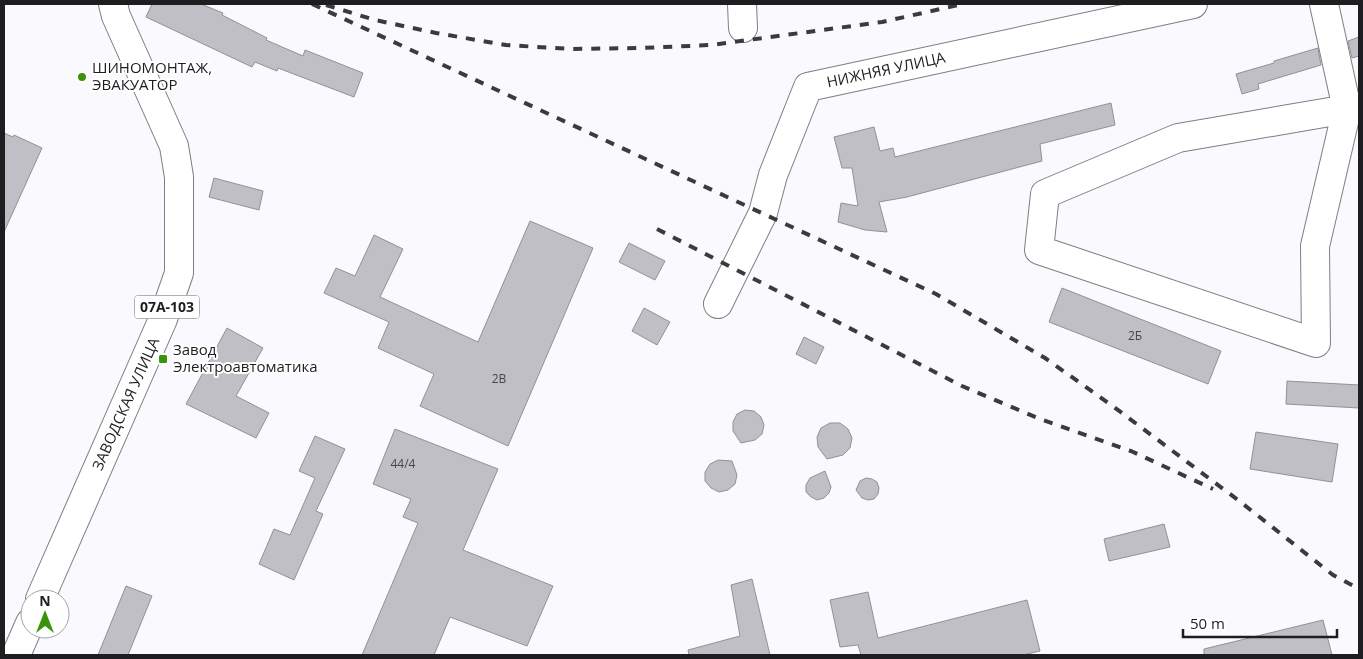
<svg xmlns="http://www.w3.org/2000/svg" width="1363" height="659" viewBox="0 0 1363 659" font-family="'Open Sans',sans-serif">
  <style>
    .building { fill: #bfbfc5; stroke: #919196 }
    .lines { fill: none; stroke-linecap: round; stroke-linejoin: round }
    .minor-casing { stroke: #7e7e83; stroke-width: 30 }
    .major-casing { stroke: #7e7e83; stroke-width: 30 }
    .minor { stroke: #fff; stroke-width: 28 }
    .major { stroke: #fff; stroke-width: 28 }
    .rail { stroke: #3b3b3e; stroke-width: 4; stroke-dasharray: 9 9; stroke-linecap: butt }
    .poi-dot { fill: #39940c; stroke: #fff; stroke-width: 2 }
    .labels { text-anchor: middle; stroke-width: 4; stroke-linejoin: round; paint-order: stroke }
    .number-label { font-size: 12px; fill: #464649 }
    .shield { fill: #fff; stroke: #626263; stroke-width: 1 }
    .shield-label { font-size: 14px; font-weight: bold; fill: #1e1e20 }
    .poi-label { font-size: 15px; fill: #1e1e20; stroke: #fff; text-anchor: start }
    .street-label { font-size: 15px; fill: #1e1e20; stroke: #fff }
  </style>
  <rect width="100%" height="100%" fill="#f9f9fe"/>
  <!-- building -->
  <g class="building">
    <path d="M 152,4 L 201,4 L 223,13 L 222,15 L 267,38 L 266,40 L 303,56 L 305,50 L 363,73 L 354,97 L 278,68 L 277,71 L 255,62 L 252,67 L 146,17 Z"/>
    <path d="M 1359,37 L 1359,56 L 1352,58 L 1348,41 Z"/>
    <path d="M 1318,48 L 1321,65 L 1258,84 L 1259,89 L 1242,94 L 1236,74 L 1274,63 L 1274,61 Z"/>
    <path d="M 1111,103 L 1115,125 L 1040,144 L 1042,161 L 907,197 L 879,202 L 887,232 L 865,230 L 838,222 L 841,203 L 858,206 L 852,168 L 842,168 L 834,137 L 874,127 L 880,151 L 893,148 L 895,157 Z"/>
    <path d="M 4,133 L 13,137 L 14,135 L 42,148 L 4,232 Z"/>
    <path d="M 214,178 L 263,191 L 259,210 L 209,197 Z"/>
    <path d="M 530,221 L 593,248 L 508,446 L 420,406 L 434,374 L 378,348 L 389,322 L 324,293 L 336,268 L 355,276 L 374,235 L 403,249 L 380,297 L 478,342 Z"/>
    <path d="M 629,243 L 665,261 L 655,280 L 619,262 Z"/>
    <path d="M 1062,288 L 1221,351 L 1208,384 L 1049,322 Z"/>
    <path d="M 644,308 L 670,322 L 657,345 L 632,331 Z"/>
    <path d="M 227,328 L 263,348 L 236,396 L 269,413 L 256,438 L 186,404 Z"/>
    <path d="M 804,337 L 824,347 L 816,364 L 796,354 Z"/>
    <path d="M 1287,381 L 1359,385 L 1359,408 L 1286,404 Z"/>
    <path d="M 745,410 L 754,411 L 761,417 L 764,425 L 762,434 L 755,440 L 741,443 L 733,431 L 733,422 L 737,414 Z"/>
    <path d="M 830,423 L 840,423 L 848,429 L 852,438 L 850,448 L 843,455 L 827,459 L 818,447 L 817,437 L 821,428 Z"/>
    <path d="M 395,429 L 498,469 L 463,550 L 553,586 L 527,646 L 450,617 L 434,655 L 362,655 L 418,523 L 403,517 L 411,499 L 373,484 Z"/>
    <path d="M 1256,432 L 1338,444 L 1332,482 L 1250,469 Z"/>
    <path d="M 315,436 L 345,449 L 316,511 L 323,514 L 294,580 L 259,564 L 274,529 L 290,535 L 315,478 L 299,471 Z"/>
    <path d="M 718,460 L 732,461 L 737,475 L 735,484 L 728,490 L 719,492 L 711,488 L 705,481 L 705,472 L 710,464 Z"/>
    <path d="M 825,471 L 831,487 L 829,493 L 824,498 L 817,500 L 811,497 L 806,492 L 806,485 L 810,478 Z"/>
    <path d="M 866,478 L 872,479 L 877,482 L 879,488 L 878,494 L 874,499 L 868,500 L 862,498 L 856,490 L 860,481 Z"/>
    <path d="M 1164,524 L 1170,547 L 1109,561 L 1104,539 Z"/>
    <path d="M 752,579 L 770,655 L 689,655 L 688,650 L 740,636 L 731,585 Z"/>
    <path d="M 126,586 L 152,596 L 128,655 L 98,655 Z"/>
    <path d="M 868,592 L 878,638 L 1027,600 L 1040,651 L 1023,655 L 861,655 L 858,645 L 840,647 L 830,600 Z"/>
    <path d="M 1323,620 L 1332,655 L 1204,655 L 1204,649 Z"/>
  </g>
  <g class="lines">
    <!-- minor casing -->
    <g class="minor-casing">
      <g id="minor">
        <path d="M 742,4 L 743,28"/>
        <path d="M 1324,4 L 1347,109 L 1315,246 L 1316,343 L 1039,250 L 1045,194 L 1178,138 L 1347,109 L 1359,106"/>
        <path d="M 718,304 L 763,213 L 773,175 L 808,87 L 1193,4"/>
      </g>
    </g>
    <!-- major casing -->
    <g class="major-casing">
      <g id="major">
        <path d="M 40,599 L 163,319 L 179,273 L 179,177 L 174,146 L 116,16 L 113,4"/>
        <path d="M 16,655 L 30,623"/>
      </g>
    </g>
    <!-- minor -->
    <use href="#minor" class="minor"/>
    <!-- major -->
    <use href="#major" class="major"/>
    <!-- rail -->
    <g class="rail">
      <path d="M 312,4 L 936,294 L 1045,358 L 1114,407 L 1238,500 L 1333,575 L 1359,589"/>
      <path d="M 326,5 L 375,20 L 436,33 L 506,45 L 571,49 L 640,48 L 711,45 L 882,22 L 963,4"/>
      <path d="M 657,229 L 962,386 L 1040,419 L 1131,451 L 1213,489"/>
    </g>
  </g>
  <!-- markers -->
  <g class="poi-dot">
    <circle cx="82" cy="77" r="5"/>
    <rect x="158" y="354" width="10" height="10" rx="2.5"/>
  </g>
  <g class="labels">
    <!-- number labels -->
    <g class="number-label">
      <text x="1135" y="340">2Б</text>
      <text x="499" y="383">2В</text>
      <text x="403" y="468">44/4</text>
    </g>
    <!-- shield labels -->
    <rect class="shield" x="134.5" y="295.5" width="65" height="23" rx="4"/>
    <g class="shield-label">
      <text x="167" y="312">07А-103</text>
    </g>
    <!-- poi labels -->
    <g class="poi-label">
      <text x="92" y="73">ШИНОМОНТАЖ,<tspan x="92" dy="17">ЭВАКУАТОР</tspan></text>
      <text x="173" y="355">Завод<tspan x="173" dy="17">Электроавтоматика</tspan></text>
    </g>
    <!-- street labels -->
    <g class="street-label">
      <text transform="translate(886 70) rotate(-12)" y="5">НИЖНЯЯ УЛИЦА</text>
      <text transform="translate(126 404) rotate(-66)" y="5">ЗАВОДСКАЯ УЛИЦА</text>
    </g>
  </g>
  <!-- border -->
  <rect width="1363" height="659" fill="none" stroke="#1e1e20" stroke-width="10"/>
  <!-- north arrow -->
  <g transform="translate(45 614)"><circle r="24" fill="#ffffff" stroke="#a5a5a6"/>
  <path d="M0-4L9 19L0 12L-9 19Z" fill="#39940c"/>
  <text y="-8" font-size="14" font-weight="bold" text-anchor="middle" fill="#1e1e20">N</text>
  </g>
  <!-- scale -->
  <path d="M1183 629v8h154v-8" fill="none" stroke="#1e1e20" stroke-width="2.5"/>
  <text x="1190" y="629" font-size="15" fill="#1e1e20" stroke="#ffffff" stroke-width="4" paint-order="stroke">50 m</text>
</svg>
